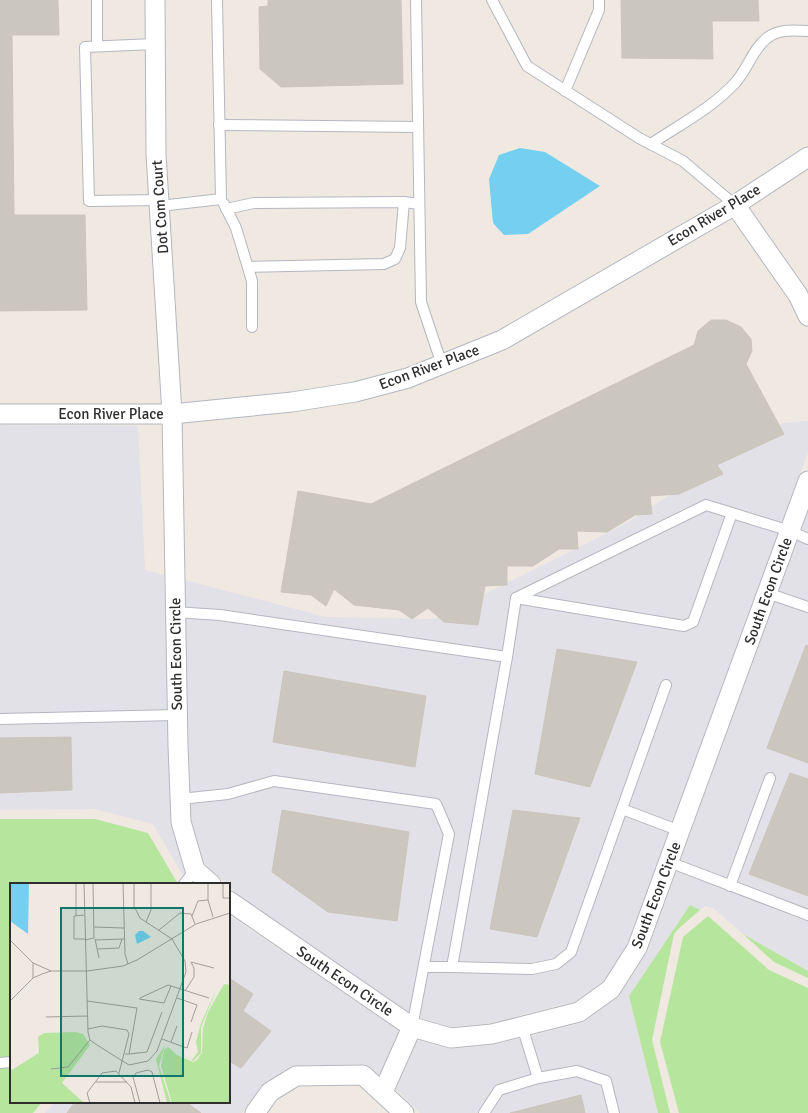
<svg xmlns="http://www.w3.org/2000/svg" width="808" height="1113" viewBox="0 0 808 1113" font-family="Signika,sans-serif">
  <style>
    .industrial { fill: #e3e1e8 }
    .green { fill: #b6e59e }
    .water { fill: #75cff0 }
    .building { fill: #cbc7bf; stroke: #cbc5ba }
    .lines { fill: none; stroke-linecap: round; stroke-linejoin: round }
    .lane-casing { stroke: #b4b7c1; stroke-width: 12 }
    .street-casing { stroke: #b4b7c1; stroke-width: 21 }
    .lane { stroke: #fff; stroke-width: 10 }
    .street { stroke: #fff; stroke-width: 19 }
    .labels { text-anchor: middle; stroke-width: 4; stroke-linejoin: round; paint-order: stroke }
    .street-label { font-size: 15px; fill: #2e2e2e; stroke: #fff }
    .inset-road { fill: none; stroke: #a29e99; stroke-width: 1 }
    .view { fill: #0f766e; fill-opacity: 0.15; stroke: #0f766e; stroke-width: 2 }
    .inset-edge { fill: none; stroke: #2e2e2e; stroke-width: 2 }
  </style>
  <rect width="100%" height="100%" fill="#efe9e1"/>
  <!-- industrial -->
  <g class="industrial">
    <path d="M 808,421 L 808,452 L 629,942 L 604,981 L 576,1001 L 490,1023 L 452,1027 L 416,1017 L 241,898 L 229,886 L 229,884 L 227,884 L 204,863 L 191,820 L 187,745 L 185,580 L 326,617 L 434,619 L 623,525 L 783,423 Z"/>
    <path d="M 0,425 L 138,426 L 145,570 L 164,575 L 171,823 L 186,874 L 195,884 L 188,884 L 153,824 L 95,809 L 0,810 Z"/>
    <path d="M 808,511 L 808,971 L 743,934 L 713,908 L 705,906 L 700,910 L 690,905 L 629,996 L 658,1113 L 420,1113 L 396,1089 L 418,1040 L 452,1049 L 493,1045 L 582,1023 L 619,996 L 646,954 Z"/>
    <path d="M 229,915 L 399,1031 L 379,1075 L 369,1066 L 363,1064 L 291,1066 L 266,1082 L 242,1113 L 45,1113 L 54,1102 L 229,1102 Z"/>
  </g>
  <!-- green -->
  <g class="green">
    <path d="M 0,819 L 95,819 L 148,833 L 178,884 L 11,884 L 11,1102 L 42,1102 L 33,1113 L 0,1113 Z"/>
    <path d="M 690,905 L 700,910 L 678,929 L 674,934 L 652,1040 L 670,1113 L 658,1113 L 629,996 Z"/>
    <path d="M 708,916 L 769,970 L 808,988 L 808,1113 L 679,1113 L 660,1042 L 683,937 Z"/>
    <path d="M 743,934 L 808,971 L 808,978 L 774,962 Z"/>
  </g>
  <!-- water -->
  <path class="water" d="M 520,148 L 545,152 L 600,186 L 528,234 L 504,235 L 493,223 L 489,179 L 499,155 Z"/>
  <!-- building -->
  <g class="building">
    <path d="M 0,0 L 58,0 L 59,35 L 12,35 L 14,215 L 85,215 L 87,310 L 0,311 Z"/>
    <path d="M 268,0 L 401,0 L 403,84 L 281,87 L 260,69 L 259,7 L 268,6 Z"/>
    <path d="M 621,0 L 758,0 L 759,21 L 712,21 L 713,59 L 622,58 Z"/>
    <path d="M 711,320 L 726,320 L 741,327 L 751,339 L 752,351 L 746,364 L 784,434 L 717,465 L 723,474 L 679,494 L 650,496 L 652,514 L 635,515 L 607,532 L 577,531 L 578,549 L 559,549 L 533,566 L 507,566 L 507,585 L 485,586 L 478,625 L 444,622 L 428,608 L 412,619 L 399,610 L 354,605 L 334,589 L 326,606 L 311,595 L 281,592 L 298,491 L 371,504 L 694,345 L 698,331 Z"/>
    <path d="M 806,645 L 808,646 L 808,763 L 767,748 Z"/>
    <path d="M 557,649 L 637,662 L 590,787 L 535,774 Z"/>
    <path d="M 284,671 L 426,696 L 415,767 L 273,742 Z"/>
    <path d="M 71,737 L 72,790 L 0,793 L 0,738 Z"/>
    <path d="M 790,773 L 808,779 L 808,896 L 749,874 Z"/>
    <path d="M 282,810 L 409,832 L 397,921 L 328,912 L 272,872 Z"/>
    <path d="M 513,810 L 580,818 L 537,937 L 490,929 Z"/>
    <path d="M 229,978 L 253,994 L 243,1011 L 271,1031 L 241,1068 L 229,1061 Z"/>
    <path d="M 581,1095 L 585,1113 L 510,1113 Z"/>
    <path d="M 75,1102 L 186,1102 L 201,1113 L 67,1113 Z"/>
  </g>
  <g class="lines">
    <!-- lane casing -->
    <g class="lane-casing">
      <g id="lane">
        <path d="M 97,0 L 97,46"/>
        <path d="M 416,0 L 421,302 L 442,365"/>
        <path d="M 492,0 L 527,66 L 639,138 L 683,161 L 735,205"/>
        <path d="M 155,44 L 85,47 L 89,201 L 160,200"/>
        <path d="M 565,91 L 599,10 L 599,0"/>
        <path d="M 219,125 L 418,127"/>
        <path d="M 651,144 C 679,125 712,108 735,83 C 747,70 753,49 767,38 C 778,29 795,30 808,31"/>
        <path d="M 224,204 L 236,228 L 252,281 L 252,327"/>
        <path d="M 160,206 L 221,199 L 217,0"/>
        <path d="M 226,209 L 254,203 L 404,202 L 419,204"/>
        <path d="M 248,267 L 384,264 L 395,259 L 400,248 L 404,202"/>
        <path d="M 767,593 L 808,607"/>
        <path d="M 516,598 L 684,626 L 693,622 L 732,513 L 790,531 L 808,539"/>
        <path d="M 516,598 L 706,505 L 732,513"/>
        <path d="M 175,612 L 220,615 L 507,657 L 452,967 L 424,967"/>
        <path d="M 507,657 L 516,598"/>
        <path d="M 0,719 L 177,715"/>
        <path d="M 180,799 L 228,794 L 274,781 L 436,804 L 449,834 L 412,1027"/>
        <path d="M 622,809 L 680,831"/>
        <path d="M 669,862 L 808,915"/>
        <path d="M 184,884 L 195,870"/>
        <path d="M 730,886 L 770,778"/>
        <path d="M 452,967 L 532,969 L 556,964 L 571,952 L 666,685"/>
        <path d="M 522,1026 L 538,1078"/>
        <path d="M 0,1063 L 11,1062"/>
        <path d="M 484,1113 L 499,1090 L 538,1078 L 577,1071 L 606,1081 L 614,1113"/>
      </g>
    </g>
    <!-- street casing -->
    <g class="street-casing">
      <g id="street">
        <path d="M 155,0 L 156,154 L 172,414 L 178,746 L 181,822 L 195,870 L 211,884"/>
        <path d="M 735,205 L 798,295 L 808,316"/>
        <path d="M 0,414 L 172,414 L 292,402 L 355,392 L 408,378 L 502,340 L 735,205 L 808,157"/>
        <path d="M 229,901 L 412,1027 L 451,1038 L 492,1034 L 579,1012 L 611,989 L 637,948 L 808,481"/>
        <path d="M 383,1092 L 412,1027"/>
        <path d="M 255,1113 L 270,1092 L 296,1076 L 363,1075 L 404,1113"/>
      </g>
    </g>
    <!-- lane -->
    <use href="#lane" class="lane"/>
    <!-- street -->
    <use href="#street" class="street"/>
  </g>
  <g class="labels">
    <!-- street labels -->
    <g class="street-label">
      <text transform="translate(160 207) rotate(-94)" y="5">Dot Com Court</text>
      <text transform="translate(714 215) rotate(-31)" y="5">Econ River Place</text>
      <text transform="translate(429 367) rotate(-20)" y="5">Econ River Place</text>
      <text x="111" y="419">Econ River Place</text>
      <text transform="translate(768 591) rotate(-70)" y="5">South Econ Circle</text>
      <text transform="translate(176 654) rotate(-91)" y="5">South Econ Circle</text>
      <text transform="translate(656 895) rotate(-69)" y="5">South Econ Circle</text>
      <text transform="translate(345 981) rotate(34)" y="5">South Econ Circle</text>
    </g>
  </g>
  <!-- overview -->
  <g transform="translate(10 883)">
    <rect width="220" height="220" fill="#efe9e1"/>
    <path d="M 214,101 L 220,102 L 220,220 L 162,220 L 151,183 L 154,167 L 158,164 L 167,172 L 183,179 L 187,177 L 192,170 L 193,145 L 198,129 ZM 207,105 L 191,144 L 191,170 L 183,178 L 163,166 L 182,177 L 188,169 L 186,159 L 191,140 ZM 65,149 L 73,151 L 80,162 L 52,200 L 74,220 L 0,220 L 0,188 L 29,170 L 28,154 L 34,150 ZM 155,162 L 149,183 L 161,220 L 157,220 L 146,176 Z" fill="#b6e59e"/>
    <path d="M 0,0 L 19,0 L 18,51 L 0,38 ZM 129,48 L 133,48 L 141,54 L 127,61 L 125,52 Z" fill="#75cff0"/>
    <path class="inset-road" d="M 66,0 L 66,33M 74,0 L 78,149 L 80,157 L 87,162 L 119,182 L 138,178 L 147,168 L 176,89 L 175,78 L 162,56 L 130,35 L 124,23 L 124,0M 113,0 L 115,71 L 118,81M 198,0 L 198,17 L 203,34M 213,0 L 213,15 L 220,15M 74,32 L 64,33 L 64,56 L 75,56M 182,33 L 188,18 L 198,17M 136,39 L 141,27 L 141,0M 84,44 L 114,45M 149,47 L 170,30 L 181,31 L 185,41M 85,56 L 89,75M 0,57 L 23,80 L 41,88M 75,57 L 84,55 L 83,0M 85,57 L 114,56M 88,66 L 109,65 L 112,56M 181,79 L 204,85M 23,80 L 23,95M 175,108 L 184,94 L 184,85 L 181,79M 130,115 L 158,102 L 161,103M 167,115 L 187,122 L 181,139M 129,116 L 154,120 L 161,103 L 199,115M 0,118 L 23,95 L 32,91 L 41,88 L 77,88 L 113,83 L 127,77 L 186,41 L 220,30M 77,118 L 127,125 L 119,171 L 115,171M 36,134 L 78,133M 78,146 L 92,143 L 117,147 L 119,151 L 109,190M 152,156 L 177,165 L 182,149M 161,159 L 167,143M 119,171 L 137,169 L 152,129M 41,186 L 58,184 L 80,157M 86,199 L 117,199M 80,220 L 77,210 L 92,190 L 106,188 L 121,204 L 125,220M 130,220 L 123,194 L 126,190 L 138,187 L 142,189 L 150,220"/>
    <path class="view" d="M 51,25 L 173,25 L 173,193 L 51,193 Z"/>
    <rect width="220" height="220" class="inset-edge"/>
  </g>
</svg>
